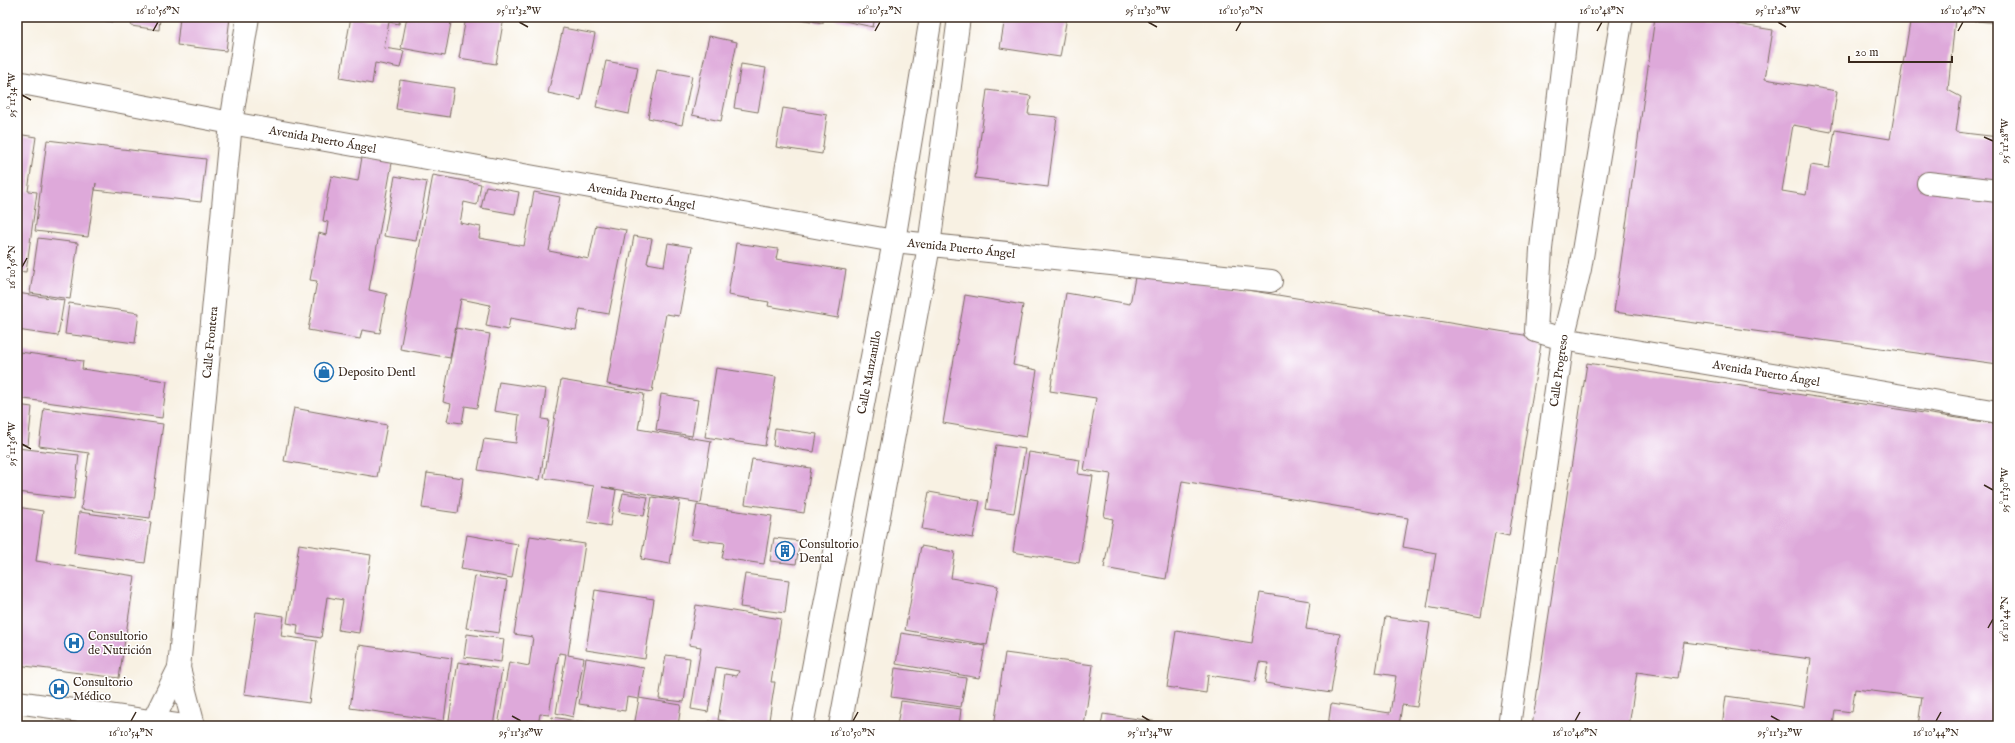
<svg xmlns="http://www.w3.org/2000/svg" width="2015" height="743" viewBox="0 0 2015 743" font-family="'IM FELL English',serif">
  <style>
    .building { fill: #dea9da }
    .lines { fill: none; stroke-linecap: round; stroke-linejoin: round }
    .minor-casing { stroke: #7d7063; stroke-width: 24 }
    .minor { stroke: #fff; stroke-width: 22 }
    .ticks { fill: none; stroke: #3b2a1e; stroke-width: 1.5 }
    .labels { text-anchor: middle; stroke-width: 3; stroke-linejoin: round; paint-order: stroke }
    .street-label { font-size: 12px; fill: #3b2a1e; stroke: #fff }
    .poi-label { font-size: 12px; fill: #3b2a1e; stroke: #fff; text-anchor: start }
    .neatline { fill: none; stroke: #3b2a1e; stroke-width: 1.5 }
    .ticks-label { font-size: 10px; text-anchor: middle; fill: #3b2a1e }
  </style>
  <rect width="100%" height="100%" fill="#fff"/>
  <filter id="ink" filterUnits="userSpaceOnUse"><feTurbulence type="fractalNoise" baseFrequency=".025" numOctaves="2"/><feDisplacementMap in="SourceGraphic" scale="8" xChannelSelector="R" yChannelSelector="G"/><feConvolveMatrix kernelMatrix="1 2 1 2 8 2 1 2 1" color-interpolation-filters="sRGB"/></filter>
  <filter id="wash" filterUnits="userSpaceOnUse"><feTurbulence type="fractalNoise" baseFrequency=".012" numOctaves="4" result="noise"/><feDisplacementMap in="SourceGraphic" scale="16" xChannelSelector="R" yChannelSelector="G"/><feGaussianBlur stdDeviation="0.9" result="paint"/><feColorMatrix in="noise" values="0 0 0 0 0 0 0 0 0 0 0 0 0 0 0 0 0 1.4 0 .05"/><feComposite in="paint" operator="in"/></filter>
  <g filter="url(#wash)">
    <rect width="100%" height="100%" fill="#f8f1e3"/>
    <g id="blocks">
      <!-- building -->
      <g class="building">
        <path d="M 78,17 L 114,17 L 113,22 Z"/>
        <path d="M 132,17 L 160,17 L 159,30 L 131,26 Z"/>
        <path d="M 180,17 L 230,17 L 226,51 L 177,45 Z"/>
        <path d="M 351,17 L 379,20 L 380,17 L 400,17 L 399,24 L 389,22 L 384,48 L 404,51 L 400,68 L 375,63 L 372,84 L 340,78 Z"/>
        <path d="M 407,17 L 452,17 L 445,56 L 401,48 Z"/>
        <path d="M 466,17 L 504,17 L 496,64 L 459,58 Z"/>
        <path d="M 636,17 L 654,17 L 653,21 Z"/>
        <path d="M 787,17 L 823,17 L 823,23 Z"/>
        <path d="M 836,17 L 875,17 L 873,27 L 835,19 Z"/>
        <path d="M 1005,17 L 1067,17 L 1060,57 L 1000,48 Z"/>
        <path d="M 1655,17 L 1737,17 L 1736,24 L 1773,30 L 1765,79 L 1837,91 L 1831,132 L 1793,125 L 1782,191 L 1806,195 L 1811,165 L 1829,168 L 1835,130 L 1890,139 L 1911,17 L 1998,17 L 1998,23 L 1955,19 L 1948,90 L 1961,97 L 1956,132 L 1998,137 L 1998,364 L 1614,312 Z"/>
        <path d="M 563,28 L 595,34 L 581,100 L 548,93 Z"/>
        <path d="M 709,36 L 737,42 L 721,121 L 692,115 Z"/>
        <path d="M 606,61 L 638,67 L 629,114 L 596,107 Z"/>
        <path d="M 741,64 L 766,68 L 758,112 L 734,108 Z"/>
        <path d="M 657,70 L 692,76 L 682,125 L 648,118 Z"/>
        <path d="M 400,80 L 454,88 L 449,117 L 396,109 Z"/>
        <path d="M 987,90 L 1031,96 L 1028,114 L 1057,117 L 1048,187 L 975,178 Z"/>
        <path d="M 783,108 L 827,115 L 822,154 L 776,147 Z"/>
        <path d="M 17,134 L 36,137 L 28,191 L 37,192 L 26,272 L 17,271 Z"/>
        <path d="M 47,140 L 206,159 L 201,202 L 95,190 L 96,183 L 88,237 L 35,231 Z"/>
        <path d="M 362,157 L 392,163 L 369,290 L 387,294 L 380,333 L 362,330 L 360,339 L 308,330 L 317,281 L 310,280 L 319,233 L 326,235 L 328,222 L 323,221 L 331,176 L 358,181 Z"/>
        <path d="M 433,175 L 481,184 L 477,205 L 464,202 L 460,223 L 481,227 L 479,238 L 524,246 L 534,192 L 560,197 L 549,251 L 589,259 L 596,225 L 626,230 L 609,314 L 580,309 L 576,330 L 510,318 L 508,330 L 486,326 L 490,305 L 461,299 L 450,358 L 400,349 Z"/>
        <path d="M 395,176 L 427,182 L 416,241 L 384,236 Z"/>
        <path d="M 486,186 L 519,192 L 515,214 L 481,208 Z"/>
        <path d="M 634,236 L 652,239 L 647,263 L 664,266 L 668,243 L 692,247 L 679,316 L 666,314 L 652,392 L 607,384 Z"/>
        <path d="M 38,238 L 78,243 L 70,299 L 30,293 Z"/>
        <path d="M 736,243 L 778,249 L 776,259 L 846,270 L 838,318 L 768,306 L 769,302 L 728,295 Z"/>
        <path d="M 1136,272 L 1542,338 L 1509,536 L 1495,533 L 1481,617 L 1427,607 L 1436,553 L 1403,547 L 1408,518 L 1182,481 L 1166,579 L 1104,568 L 1113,519 L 1104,517 L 1111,474 L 1084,470 L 1096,398 L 1050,391 L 1066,293 L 1130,304 Z"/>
        <path d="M 17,293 L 64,300 L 58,336 L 17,330 Z"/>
        <path d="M 965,295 L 1023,305 L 1013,365 L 1037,370 L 1026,437 L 943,423 Z"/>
        <path d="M 69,303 L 139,313 L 135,343 L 65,334 Z"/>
        <path d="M 456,328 L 490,334 L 477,408 L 465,406 L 462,423 L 447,421 L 451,404 L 443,402 Z"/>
        <path d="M 20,352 L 83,361 L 82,369 L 167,381 L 162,418 L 17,398 L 17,371 Z"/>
        <path d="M 1587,363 L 1998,424 L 1998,726 L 1918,726 L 1922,697 L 1855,689 L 1852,712 L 1835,710 L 1833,726 L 1722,726 L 1726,696 L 1804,707 L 1811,659 L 1684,642 L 1678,678 L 1637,672 L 1629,726 L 1532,726 Z"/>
        <path d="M 716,368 L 776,377 L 765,446 L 705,437 Z"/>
        <path d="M 561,380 L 644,394 L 638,429 L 711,441 L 701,503 L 602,487 L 616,490 L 610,526 L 588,522 L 594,486 L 544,478 Z"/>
        <path d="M 499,382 L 546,389 L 542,419 L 549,420 L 540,480 L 478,470 L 484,439 L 516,443 L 519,415 L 494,411 Z"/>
        <path d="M 661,394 L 698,400 L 692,436 L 656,430 Z"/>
        <path d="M 17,405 L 32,407 L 28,445 L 17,444 Z"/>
        <path d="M 44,408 L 163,424 L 150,518 L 81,509 L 89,453 L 39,446 Z"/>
        <path d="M 294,408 L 387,425 L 377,477 L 284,461 Z"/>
        <path d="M 775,428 L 817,434 L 814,452 L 773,446 Z"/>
        <path d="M 996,445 L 1025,449 L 1014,513 L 986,509 Z"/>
        <path d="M 17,448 L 79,455 L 74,499 L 17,492 Z"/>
        <path d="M 1029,452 L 1080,460 L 1078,474 L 1093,476 L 1079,563 L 1013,552 Z"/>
        <path d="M 752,459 L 811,468 L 804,513 L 745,504 Z"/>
        <path d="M 427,473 L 463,478 L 458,513 L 422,508 Z"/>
        <path d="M 929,492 L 980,501 L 973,538 L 922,529 Z"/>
        <path d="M 623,493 L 648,497 L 644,516 L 619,512 Z"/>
        <path d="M 652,497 L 680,501 L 670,564 L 641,559 Z"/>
        <path d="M 697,505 L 772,516 L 764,564 L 722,558 L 725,543 L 691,539 Z"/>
        <path d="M 17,507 L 43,511 L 36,561 L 135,576 L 119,678 L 17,665 Z"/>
        <path d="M 79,512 L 151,522 L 145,563 L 74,553 Z"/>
        <path d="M 467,535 L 518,544 L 512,578 L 461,569 Z"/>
        <path d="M 530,536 L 585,544 L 568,655 L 584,658 L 573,717 L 556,713 L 566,654 L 559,653 L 549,715 L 540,714 L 538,726 L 498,726 L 509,662 L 529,666 L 533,637 L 514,634 Z"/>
        <path d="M 774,538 L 800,541 L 796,564 L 770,561 Z"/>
        <path d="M 299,544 L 371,555 L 359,633 L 338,630 L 343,600 L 327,597 L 321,638 L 297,634 L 298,625 L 287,623 Z"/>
        <path d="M 921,546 L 955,552 L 951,578 L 998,586 L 987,645 L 905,630 Z"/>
        <path d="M 745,574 L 789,580 L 785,613 L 740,607 Z"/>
        <path d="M 475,576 L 507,581 L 499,633 L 466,628 Z"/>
        <path d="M 595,590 L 654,599 L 645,659 L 586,650 Z"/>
        <path d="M 1260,593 L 1310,601 L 1306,629 L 1340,634 L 1331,693 L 1265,683 L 1268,663 L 1259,662 L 1255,682 L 1208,675 L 1206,693 L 1167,687 L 1176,631 L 1252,643 Z"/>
        <path d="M 696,605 L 781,619 L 771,682 L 775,682 L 768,726 L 756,726 L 718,720 L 725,674 L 737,676 L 739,671 L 716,667 L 708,712 L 691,709 L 701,647 L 689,645 Z"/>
        <path d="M 256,612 L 284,616 L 281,636 L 317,641 L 309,703 L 244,694 Z"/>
        <path d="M 1385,617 L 1430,623 L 1417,707 L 1402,705 L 1399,726 L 1328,726 L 1331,704 L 1390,713 L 1396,676 L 1376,673 Z"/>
        <path d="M 901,633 L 985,646 L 979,678 L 896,664 Z"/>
        <path d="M 467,634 L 504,639 L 501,662 L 464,657 Z"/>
        <path d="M 359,645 L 452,658 L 444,721 L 350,708 Z"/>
        <path d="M 1005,653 L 1093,665 L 1084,726 L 994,726 Z"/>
        <path d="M 666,655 L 690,658 L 684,702 L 659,699 Z"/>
        <path d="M 586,658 L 644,668 L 639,698 L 681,705 L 678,726 L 634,726 L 639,699 L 627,697 L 625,711 L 579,704 Z"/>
        <path d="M 458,662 L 502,669 L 493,726 L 448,726 Z"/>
        <path d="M 895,668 L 966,678 L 961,707 L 891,697 Z"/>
        <path d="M 901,701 L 961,709 L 959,726 L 897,726 Z"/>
        <path d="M 1103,714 L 1180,725 L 1180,726 L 1101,726 Z"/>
        <path d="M 552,717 L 590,723 L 590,726 L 551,726 Z"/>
        <path d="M 709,721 L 732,725 L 732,726 L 708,726 Z"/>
      </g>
    </g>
  </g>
  <g filter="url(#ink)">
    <use href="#blocks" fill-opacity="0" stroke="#7d7063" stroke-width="1"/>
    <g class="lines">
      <!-- minor casing -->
      <g class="minor-casing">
        <g id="minor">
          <path id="s1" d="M 1568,17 L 1541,249 L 1536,331 L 1563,339 L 1998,412"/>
          <path id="s2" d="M 17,82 L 231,123 L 894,241 L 1271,281"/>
          <path d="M 1928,183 L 1998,191"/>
          <path d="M 17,702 L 184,726"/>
          <path d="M 152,726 L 153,721 L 179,668"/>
          <path id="s3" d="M 194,726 L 179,668 L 231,123 L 248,17"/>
          <path id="s4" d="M 802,726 L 894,241 L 931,17"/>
          <path d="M 840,726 L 929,246 L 959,17"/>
          <path id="s5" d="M 1509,726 L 1563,339 L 1580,269 L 1622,17"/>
        </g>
      </g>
      <!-- minor -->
      <use href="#minor" class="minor"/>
    </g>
  </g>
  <!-- ticks -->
  <path class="ticks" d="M 519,22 L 528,27M 1148,22 L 1157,27M 1778,22 L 1786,27M 153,31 L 158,22M 875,31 L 880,22M 1236,31 L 1241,22M 1597,31 L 1602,22M 1958,31 L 1963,22M 22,95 L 31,100M 1984,137 L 1993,141M 22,267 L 27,258M 22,444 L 31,449M 1984,485 L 1993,490M 1988,628 L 1993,619M 512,716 L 521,721M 1142,716 L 1150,721M 1771,716 L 1780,721M 131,721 L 136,712M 853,721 L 858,712M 1575,721 L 1580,712M 1936,721 L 1941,712"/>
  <!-- icons -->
  <defs>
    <g id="shop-ring" transform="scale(1)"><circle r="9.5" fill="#fff" stroke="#1f6fb2" stroke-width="1.5"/><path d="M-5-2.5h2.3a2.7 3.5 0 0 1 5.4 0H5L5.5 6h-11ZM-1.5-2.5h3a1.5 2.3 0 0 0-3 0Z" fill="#1f6fb2"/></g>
    <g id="building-ring" transform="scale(1)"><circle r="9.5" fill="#fff" stroke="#1f6fb2" stroke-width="1.5"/><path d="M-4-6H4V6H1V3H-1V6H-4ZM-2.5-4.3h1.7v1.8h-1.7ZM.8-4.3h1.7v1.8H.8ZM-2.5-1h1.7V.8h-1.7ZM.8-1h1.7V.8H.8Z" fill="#1f6fb2"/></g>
    <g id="hospital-ring" transform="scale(1)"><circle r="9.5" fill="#fff" stroke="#1f6fb2" stroke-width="1.5"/><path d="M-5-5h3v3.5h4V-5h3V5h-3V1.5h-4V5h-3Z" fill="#1f6fb2"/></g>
  </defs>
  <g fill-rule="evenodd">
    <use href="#shop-ring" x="324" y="372"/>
    <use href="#building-ring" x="785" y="551"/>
    <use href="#hospital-ring" x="74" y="643"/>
    <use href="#hospital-ring" x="59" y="689"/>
  </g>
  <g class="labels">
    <!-- street labels -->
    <g class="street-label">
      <text dy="4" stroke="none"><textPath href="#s2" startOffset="311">Avenida Puerto Ángel</textPath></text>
      <text dy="4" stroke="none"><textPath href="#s2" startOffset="635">Avenida Puerto Ángel</textPath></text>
      <text dy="4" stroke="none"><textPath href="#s2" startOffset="959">Avenida Puerto Ángel</textPath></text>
      <text dy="4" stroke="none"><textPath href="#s3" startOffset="387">Calle Frontera</textPath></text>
      <text dy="4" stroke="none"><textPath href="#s5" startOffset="359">Calle Progreso</textPath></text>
      <text dy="4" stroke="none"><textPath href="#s4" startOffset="360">Calle Manzanillo</textPath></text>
      <text dy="4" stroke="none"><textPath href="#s1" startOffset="550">Avenida Puerto Ángel</textPath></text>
    </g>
    <!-- poi labels -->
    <g class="poi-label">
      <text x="338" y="376">Deposito Dentl</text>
      <text x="799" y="548">Consultorio<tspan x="799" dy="14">Dental</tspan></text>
      <text x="88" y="640">Consultorio<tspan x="88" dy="14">de Nutrición</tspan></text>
      <text x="73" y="686">Consultorio<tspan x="73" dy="14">Médico</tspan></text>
    </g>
  </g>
  <!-- margin -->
  <rect width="2015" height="743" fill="none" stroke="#fff" stroke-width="44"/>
  <!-- scale -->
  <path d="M1849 56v6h103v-6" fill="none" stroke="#3b2a1e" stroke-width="2"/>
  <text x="1855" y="56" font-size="12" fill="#3b2a1e" stroke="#ffffff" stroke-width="3" paint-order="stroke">20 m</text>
  <rect x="22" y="22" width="1971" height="699" class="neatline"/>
  <g class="ticks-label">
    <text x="158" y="14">16°10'56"N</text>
    <text x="519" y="14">95°11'32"W</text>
    <text x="880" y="14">16°10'52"N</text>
    <text x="1148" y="14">95°11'30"W</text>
    <text x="1241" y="14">16°10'50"N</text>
    <text x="1602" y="14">16°10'48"N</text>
    <text x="1778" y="14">95°11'28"W</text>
    <text x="1963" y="14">16°10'46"N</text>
    <text transform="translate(11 95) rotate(-90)" y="4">95°11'34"W</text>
    <text transform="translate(2004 141) rotate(-90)" y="4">95°11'28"W</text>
    <text transform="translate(11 267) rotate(-90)" y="4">16°10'56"N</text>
    <text transform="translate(11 444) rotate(-90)" y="4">95°11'36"W</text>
    <text transform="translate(2004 490) rotate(-90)" y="4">95°11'30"W</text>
    <text transform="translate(2004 619) rotate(-90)" y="4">16°10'44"N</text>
    <text x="131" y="736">16°10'54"N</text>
    <text x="521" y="736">95°11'36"W</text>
    <text x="853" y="736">16°10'50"N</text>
    <text x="1150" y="736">95°11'34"W</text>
    <text x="1575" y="736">16°10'46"N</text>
    <text x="1780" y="736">95°11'32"W</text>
    <text x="1936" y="736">16°10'44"N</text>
  </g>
</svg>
